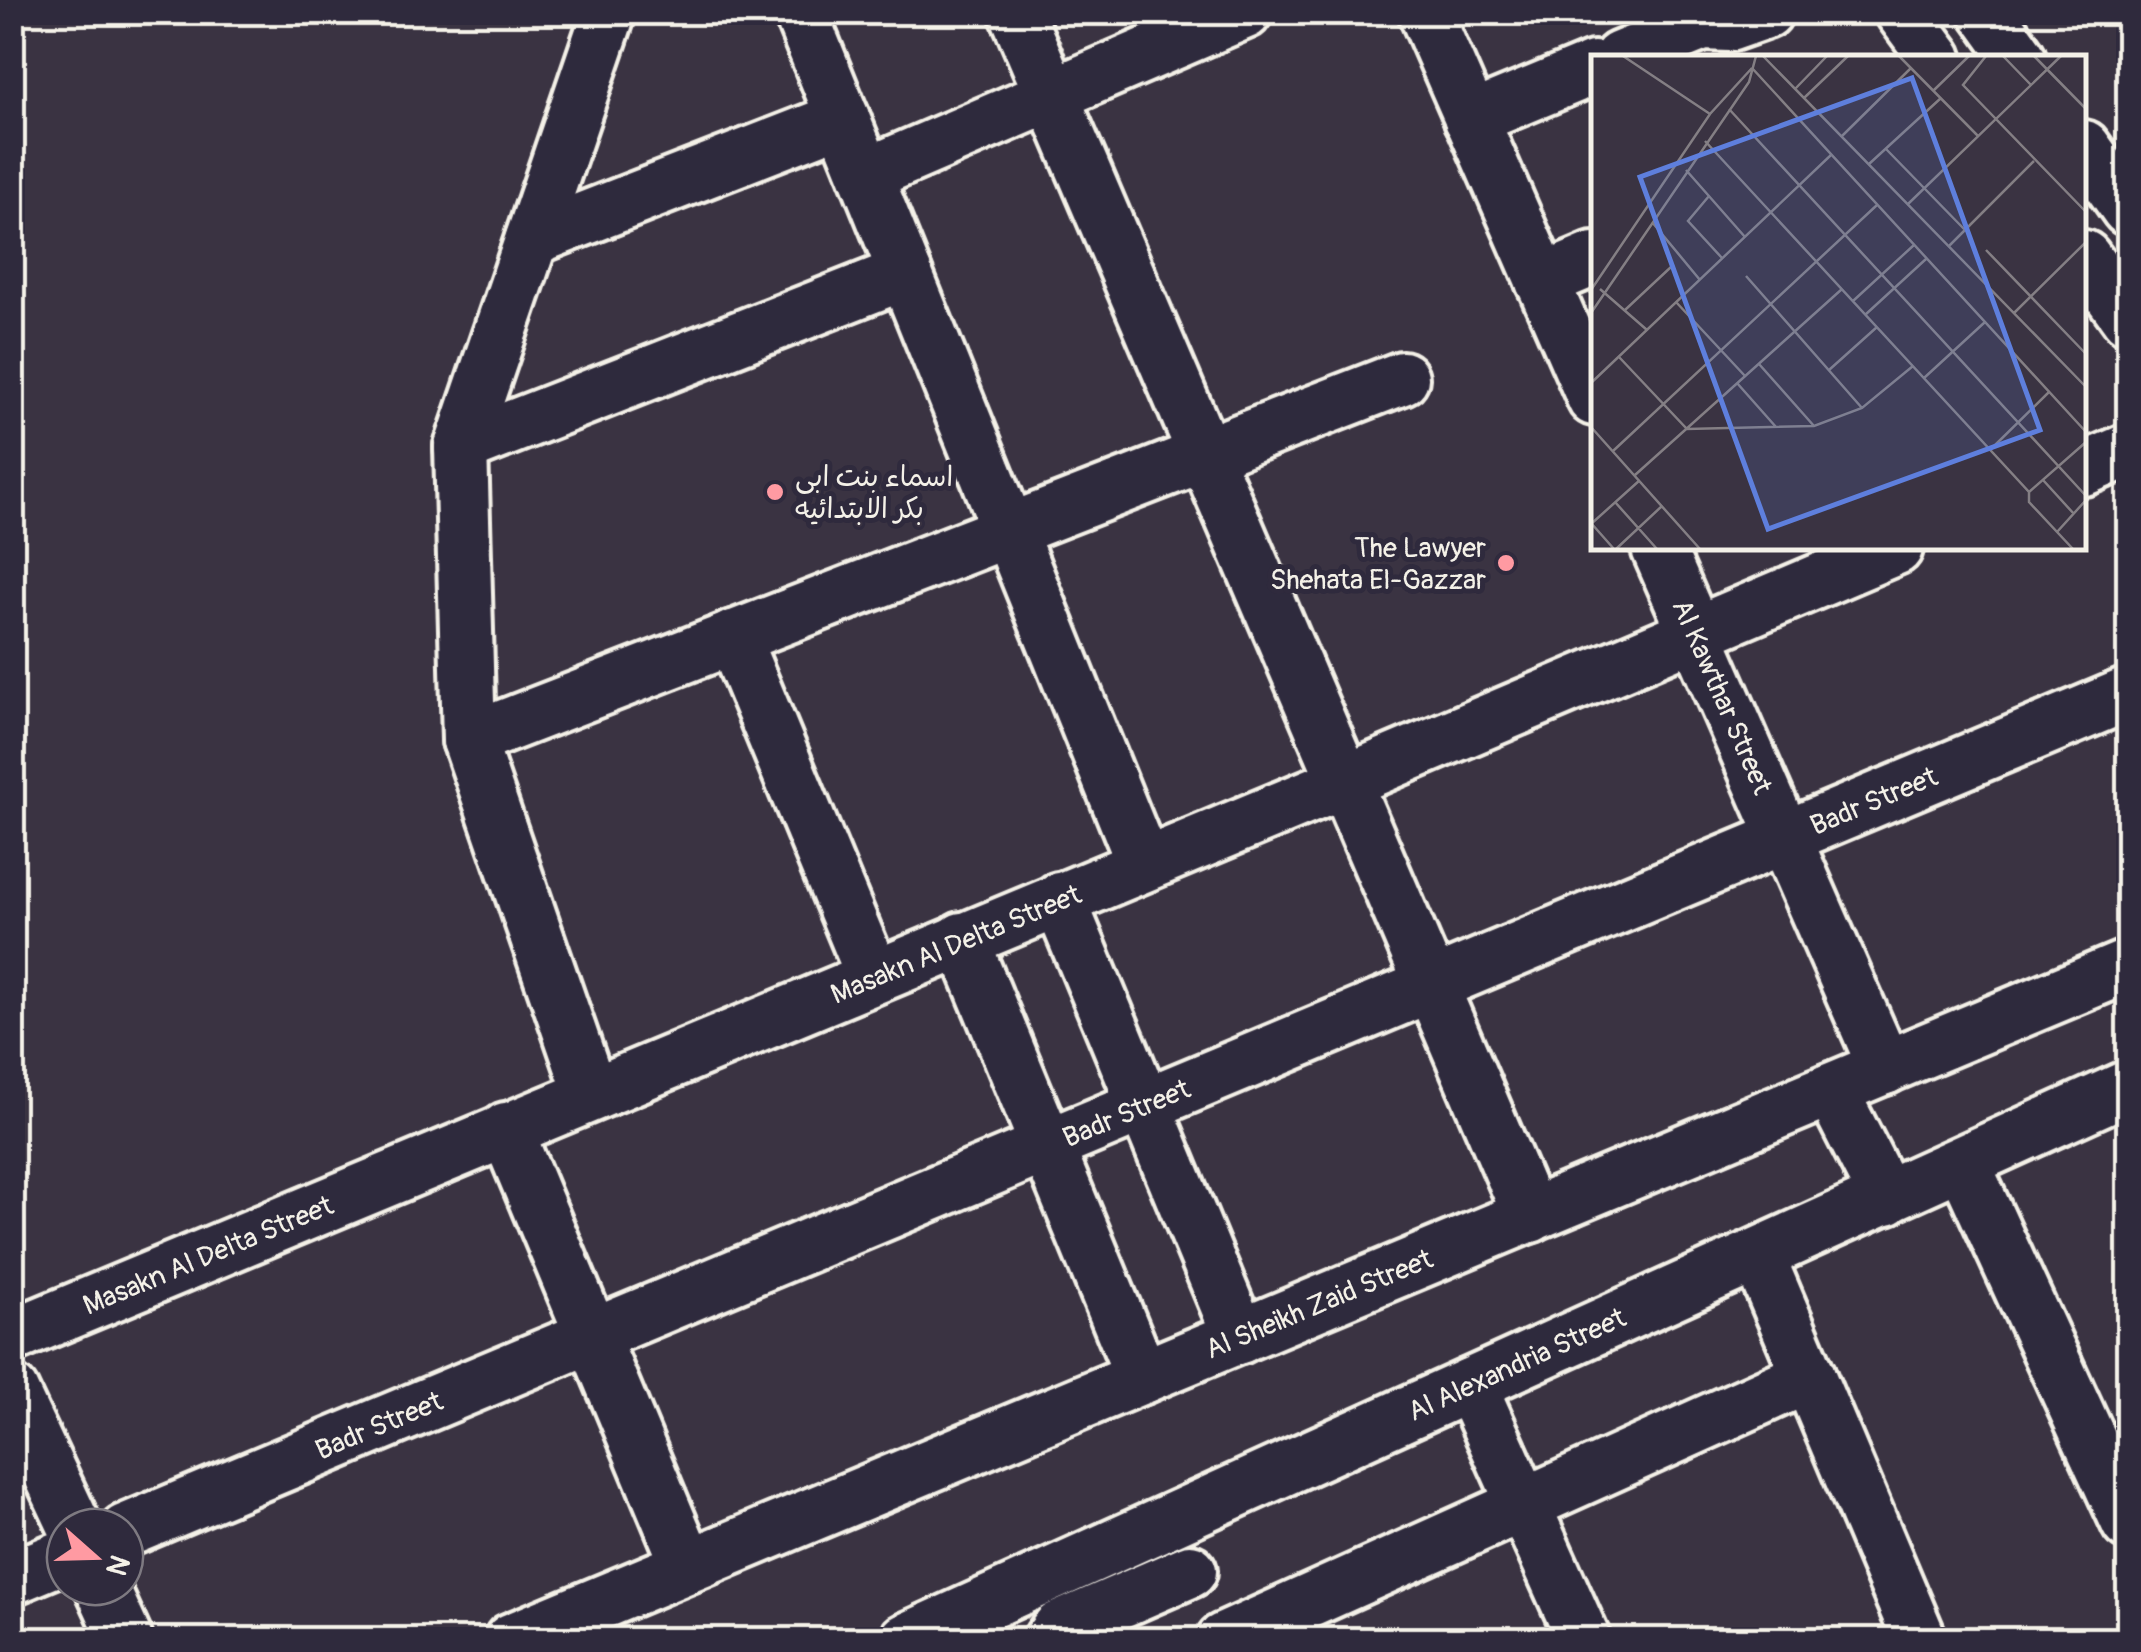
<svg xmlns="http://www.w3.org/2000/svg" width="2141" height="1652" viewBox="0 0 2141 1652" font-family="Pangolin,'Playpen Sans Arabic',sans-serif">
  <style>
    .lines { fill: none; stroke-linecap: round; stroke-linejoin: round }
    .minor-casing { stroke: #f4f1e8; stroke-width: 60 }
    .minor { stroke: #2f2a3d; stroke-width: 52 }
    .poi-dot { fill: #ff9aa2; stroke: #2f2a3d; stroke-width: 4 }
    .labels { text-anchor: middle; stroke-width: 10; stroke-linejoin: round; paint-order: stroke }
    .poi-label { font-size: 28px; fill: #f4f1e8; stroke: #2f2a3d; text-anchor: start }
    .street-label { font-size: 28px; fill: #f4f1e8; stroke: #2f2a3d }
    .inset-road { fill: none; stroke: #847f84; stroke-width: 2.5 }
    .view { fill: #5e7fdd; fill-opacity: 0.15; stroke: #5e7fdd; stroke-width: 5 }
    .inset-edge { fill: none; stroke: #f4f1e8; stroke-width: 5 }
  </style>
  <rect width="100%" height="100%" fill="#3a3342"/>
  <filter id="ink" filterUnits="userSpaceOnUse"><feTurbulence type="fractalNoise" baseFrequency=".01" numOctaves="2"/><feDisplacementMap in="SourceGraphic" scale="20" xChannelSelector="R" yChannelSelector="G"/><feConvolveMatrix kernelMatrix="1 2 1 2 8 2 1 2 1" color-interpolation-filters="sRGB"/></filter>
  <g filter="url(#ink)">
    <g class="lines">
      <!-- minor casing -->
      <g class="minor-casing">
        <g id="minor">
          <path d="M 800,12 L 1143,863"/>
          <path d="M 1016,12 L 1530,1216"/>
          <path d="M 1425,12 L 1594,399"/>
          <path d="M 1902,12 L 1936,58"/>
          <path d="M 1986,12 L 2019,58"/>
          <path d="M 1620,58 L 1703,24 L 1729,25 L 1766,12"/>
          <path d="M 1471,119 L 1594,68"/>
          <path d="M 2084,147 L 2128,209"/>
          <path d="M 866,175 L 1245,12"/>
          <path d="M 532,239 L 843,118"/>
          <path d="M 2084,257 L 2128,318"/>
          <path d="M 1542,281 L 1594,259"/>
          <path d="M 461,447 L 905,273"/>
          <path d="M 2084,469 L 2128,450"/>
          <path id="s1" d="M 1658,548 L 1885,1068"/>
          <path d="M 733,637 L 873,976"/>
          <path d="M 469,740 L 1402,378"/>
          <path d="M 1059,899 L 1240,1337"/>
          <path d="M 962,939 L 1142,1377"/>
          <path d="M 1831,1090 L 1886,1198"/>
          <path d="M 591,1094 L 469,740 L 461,447 L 609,12"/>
          <path d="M 506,1129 L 688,1566"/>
          <path d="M 1963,1163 L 2128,1523"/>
          <path d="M 1758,1256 L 1920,1640"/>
          <path id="s2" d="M 12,1336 L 1344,782 L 1896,548"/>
          <path d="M 1470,1385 L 1584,1640"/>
          <path d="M 12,1392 L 75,1527"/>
          <path id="s3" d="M 125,1531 L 2128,694"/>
          <path d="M 12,1578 L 65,1556"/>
          <path d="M 102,1587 L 126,1640"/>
          <path id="s4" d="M 511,1640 L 2128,966"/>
          <path id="s5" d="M 906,1640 L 2128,1087"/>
          <path d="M 1050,1640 L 1059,1628 L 1190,1571"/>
          <path d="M 1223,1640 L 1809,1376"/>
        </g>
      </g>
      <!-- minor -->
      <use href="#minor" class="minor"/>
    </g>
  </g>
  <!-- markers -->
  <g class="poi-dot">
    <circle cx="775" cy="492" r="10"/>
    <circle cx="1506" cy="563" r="10"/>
  </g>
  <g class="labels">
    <!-- poi labels -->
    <g class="poi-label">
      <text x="795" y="486">اسماء بنت ابي<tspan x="795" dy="32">بكر الابتدائيه</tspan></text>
      <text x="1486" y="557" text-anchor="end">The Lawyer<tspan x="1486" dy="32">Shehata El-Gazzar</tspan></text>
    </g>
    <!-- street labels -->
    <g class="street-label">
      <text dy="10" stroke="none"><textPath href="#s1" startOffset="162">Al Kawthar Street</textPath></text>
      <text dy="10" stroke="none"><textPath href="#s3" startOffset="1895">Badr Street</textPath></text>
      <text dy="10" stroke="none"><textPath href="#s2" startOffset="1022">Masakn Al Delta Street</textPath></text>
      <text dy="10" stroke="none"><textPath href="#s3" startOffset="1085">Badr Street</textPath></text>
      <text dy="10" stroke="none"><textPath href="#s2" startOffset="212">Masakn Al Delta Street</textPath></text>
      <text dy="10" stroke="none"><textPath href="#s4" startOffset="875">Al Sheikh Zaid Street</textPath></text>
      <text dy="10" stroke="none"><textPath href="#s5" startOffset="670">Al Alexandria Street</textPath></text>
      <text dy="10" stroke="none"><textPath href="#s3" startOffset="275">Badr Street</textPath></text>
    </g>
  </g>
  <!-- overview -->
  <g transform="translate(1591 55)">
    <rect width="495" height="495" fill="#3a3342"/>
    <path class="inset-road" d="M 32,1 L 119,59M 172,1 L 495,332M 308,1 L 387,81M 395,1 L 372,30 L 495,157M 412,1 L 440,30M 443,1 L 495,54M 161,13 L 495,377M 204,34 L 236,1M 342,36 L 378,1M 213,43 L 257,1M 138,54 L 495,441M 251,81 L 320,13M 114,86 L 438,437 L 438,447 L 482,494M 295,94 L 374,175M 278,109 L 350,43M 95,115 L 154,182M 118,141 L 97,166 L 131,203M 317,149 L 470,1M 61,167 L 109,225M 358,191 L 443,106M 395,195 L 495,299M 155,221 L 271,353M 9,234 L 56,275M 0,235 L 119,59 L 161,13M 262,246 L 323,190M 85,247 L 154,321M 34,255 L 80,212M 0,258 L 158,27 L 165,1M 423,258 L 495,187M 274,260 L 335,204M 28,302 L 96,374 L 223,371 L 271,353 L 322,311M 168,309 L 223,371M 238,315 L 286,272M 333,323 L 394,267M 0,328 L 240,100M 146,328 L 185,372M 0,372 L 109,494M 399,395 L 458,337M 22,396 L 286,150M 44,420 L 251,234M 452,425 L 483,459M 438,437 L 495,387M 24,447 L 66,494M 0,468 L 23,494M 0,469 L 49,425M 466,477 L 495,445M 25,494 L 71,451"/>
    <path class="view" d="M 321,23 L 449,375 L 177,474 L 49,122 Z"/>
    <rect width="495" height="495" class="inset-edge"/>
  </g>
  <!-- margin -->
  <rect width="2141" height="1652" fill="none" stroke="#2f2a3d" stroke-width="50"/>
  <rect x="25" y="25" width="2091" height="1602" fill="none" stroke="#f4f1e8" stroke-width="4" filter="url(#ink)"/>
  <!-- north arrow -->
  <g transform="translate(95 1557) rotate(110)"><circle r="48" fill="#2f2a3d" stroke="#7e7a81" stroke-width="2.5"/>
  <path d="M0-8L18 38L0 25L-18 38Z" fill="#ff9aa2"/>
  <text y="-15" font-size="28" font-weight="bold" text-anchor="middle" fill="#f4f1e8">N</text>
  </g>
</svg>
